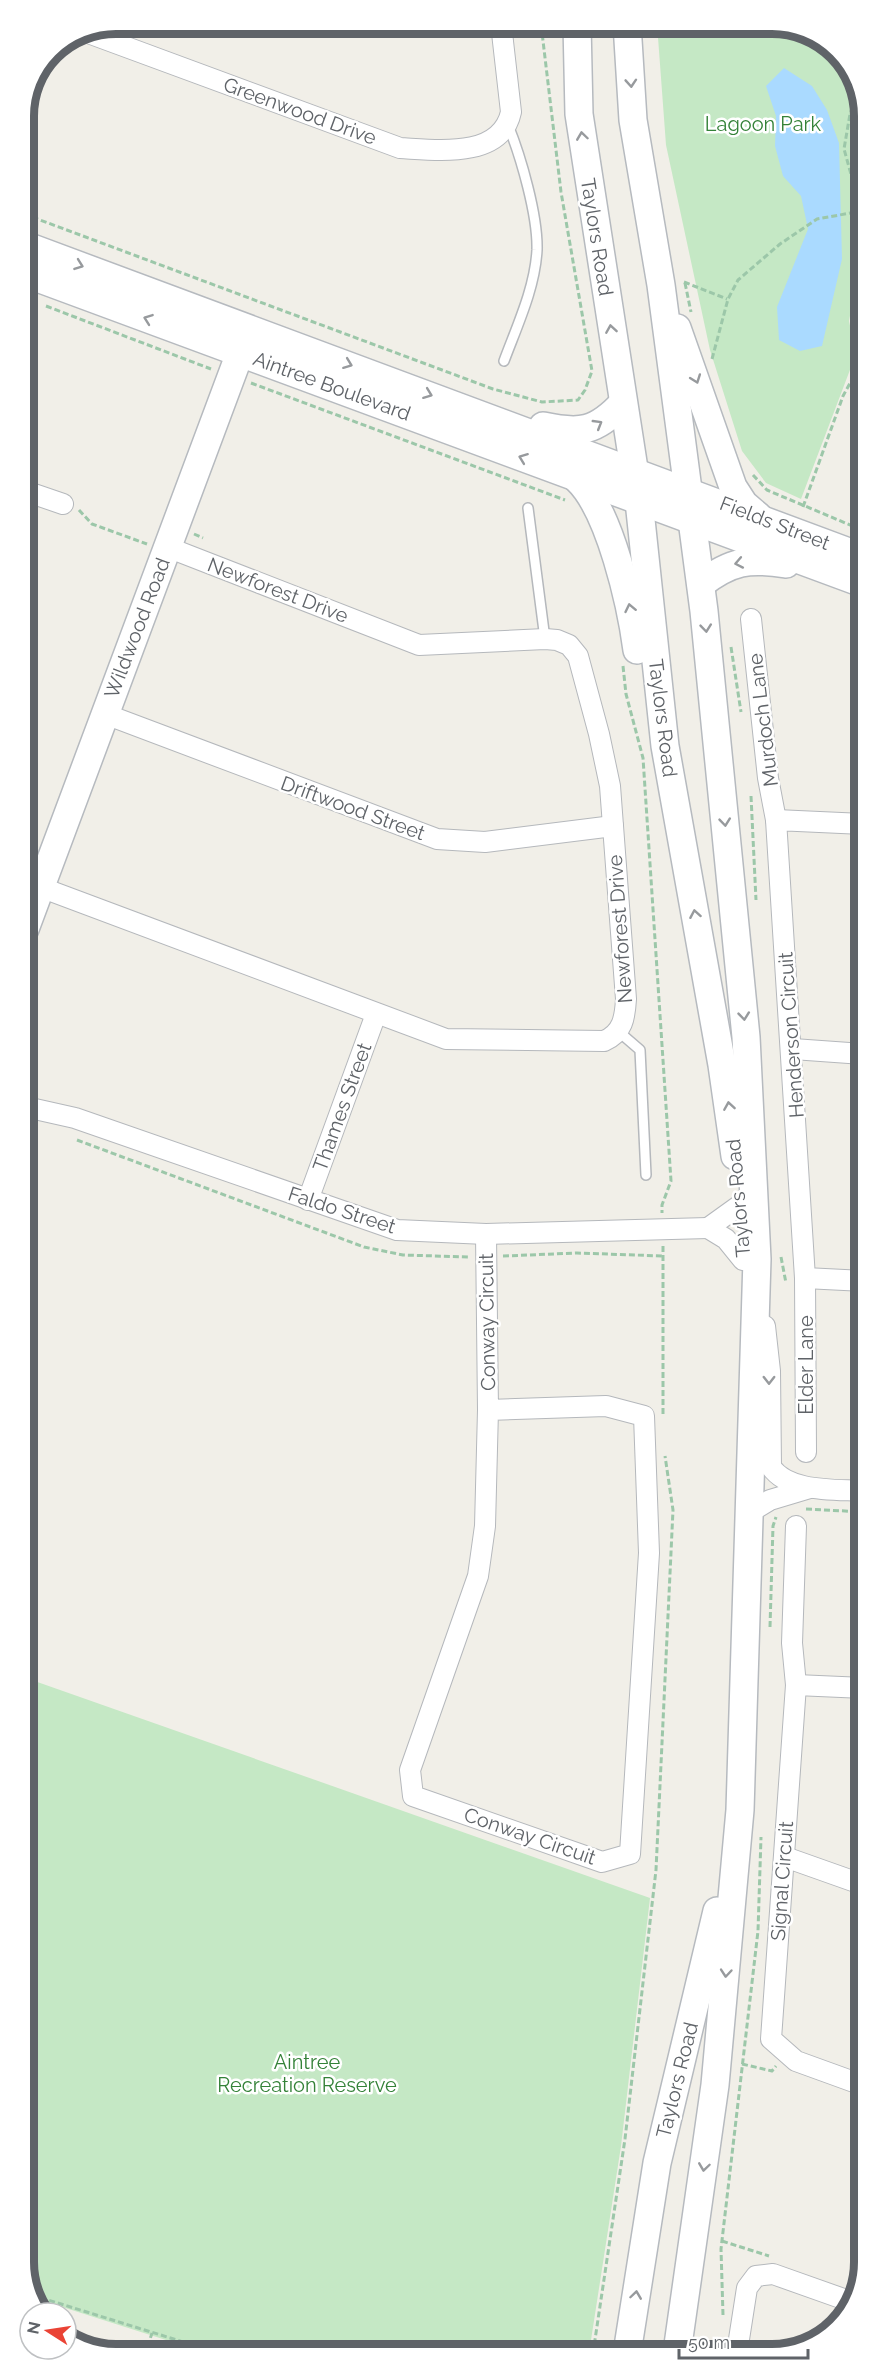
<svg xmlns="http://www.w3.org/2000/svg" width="889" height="2379" viewBox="0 0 889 2379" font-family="Raleway,sans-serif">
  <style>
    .green { fill: #c5e8c5 }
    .water { fill: #aadaff }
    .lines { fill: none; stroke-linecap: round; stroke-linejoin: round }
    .lane-casing { stroke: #b5b8bc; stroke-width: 12 }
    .street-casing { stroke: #b5b8bc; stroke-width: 22 }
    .secondary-casing { stroke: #b6babf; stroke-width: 30 }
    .path { stroke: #9cc7a9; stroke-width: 3; stroke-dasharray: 6 3; stroke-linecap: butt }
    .lane { stroke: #fff; stroke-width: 9 }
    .street { stroke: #fff; stroke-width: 20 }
    .secondary { stroke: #fff; stroke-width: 27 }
    .oneway { stroke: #979a9d }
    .labels { text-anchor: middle; stroke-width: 5; stroke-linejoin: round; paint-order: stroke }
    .street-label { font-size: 20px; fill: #5f6368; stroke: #fff }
    .park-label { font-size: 20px; fill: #348238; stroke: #fff }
    .rim { fill: none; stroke: #5f6368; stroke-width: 8 }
  </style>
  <rect width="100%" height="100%" fill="#f1efe8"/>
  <!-- green -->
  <g class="green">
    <path d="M 657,24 L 779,24 L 829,43 L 862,92 L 862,272 L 855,289 L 849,321 L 856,354 L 801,499 L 766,483 L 742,451 L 710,350 L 666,145 Z"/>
    <path d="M 26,1678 L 650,1898 L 621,2146 L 589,2353 L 210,2354 L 34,2298 L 27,2287 Z"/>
  </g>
  <!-- water -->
  <path class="water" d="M 784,68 L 812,86 L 827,110 L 839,143 L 842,259 L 822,346 L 800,351 L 779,340 L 777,307 L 808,229 L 801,196 L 783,176 L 775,146 L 776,116 L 766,86 Z"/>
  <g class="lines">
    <!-- lane casing -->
    <g class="lane-casing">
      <g id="lane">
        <path d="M 504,361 C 517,326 535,288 537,250 C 538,216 521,157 508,125"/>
        <path d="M 528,508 L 545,639"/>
        <path d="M 618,1031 L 640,1050 L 646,1175"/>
      </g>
    </g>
    <!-- street casing -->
    <g class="street-casing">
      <g id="street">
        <path d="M 91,34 L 400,148 C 437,150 501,159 511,112 L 501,24"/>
        <path d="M 25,491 L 63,504"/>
        <path d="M 751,619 L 768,778 L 776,820"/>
        <path d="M 105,714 L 437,839 L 485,842 L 613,826"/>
        <path d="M 863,824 L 776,820 L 805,1278 L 864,1281"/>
        <path d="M 40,887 L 446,1039 L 604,1041 C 623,1033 625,1017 626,999 L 610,786 L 599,734 L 578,656 L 569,645 L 557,640 L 545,639 L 419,645 L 167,547"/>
        <path d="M 793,1049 L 863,1054"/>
        <path d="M 26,1107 L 75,1118 L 397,1230 L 486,1234 L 708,1228"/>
        <path d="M 308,1200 L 376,1014"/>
        <path d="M 708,1228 L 726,1239 L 743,1260"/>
        <path d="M 708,1228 L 740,1205"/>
        <path d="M 486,1234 L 488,1410 L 485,1526 L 478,1576 L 410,1770 L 413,1796 L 602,1862 L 630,1854 L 649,1553 L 644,1416 L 606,1406 L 488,1410"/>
        <path d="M 805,1278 L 806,1452"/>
        <path d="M 765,1326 L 770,1371 L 771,1467 C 789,1493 836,1489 864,1491"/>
        <path d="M 750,1512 L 770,1500 L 810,1488"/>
        <path d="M 796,1685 L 792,1643 L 796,1526"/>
        <path d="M 864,1688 L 796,1685 L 771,2039 L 796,2061 L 865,2086"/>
        <path d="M 785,1857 L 864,1885"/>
        <path d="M 737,2352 L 747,2288 L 756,2276 L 773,2274 L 852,2302"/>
      </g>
    </g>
    <!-- secondary casing -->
    <g class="secondary-casing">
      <g id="secondary">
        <path d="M 577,24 L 579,114 L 639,501 L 665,746 L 722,1065 L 735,1156"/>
        <path d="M 627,24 L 633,120 L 661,285 L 704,611 L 746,1037 L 757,1259 L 740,1810 L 715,2085 L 677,2352"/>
        <path d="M 24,245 L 862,557"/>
        <path d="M 24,273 L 862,583"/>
        <path d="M 677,328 L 733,487 L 744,504 L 758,516"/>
        <path d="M 543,426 C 580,434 596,432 623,403"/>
        <path d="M 577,479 C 610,510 631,605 637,650"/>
        <path d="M 701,584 C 731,561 749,558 786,564"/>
        <path d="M 25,929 L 246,337"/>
        <path d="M 627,2353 L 657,2163 L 717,1911"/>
      </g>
    </g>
    <!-- path -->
    <g class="path">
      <path d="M 860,90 L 850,114 L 844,149 L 862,214"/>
      <path d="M 24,214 L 493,389 L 542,402 L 578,400 L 585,390 L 592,371 L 561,192 L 541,24"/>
      <path d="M 684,282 L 727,299"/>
      <path d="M 685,283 L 691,312"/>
      <path d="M 862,286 L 854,315 L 862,347"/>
      <path d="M 46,306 L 211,369"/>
      <path d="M 712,359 L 728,299 L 738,280 L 780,244 L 817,219 L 862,211"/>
      <path d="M 251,383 L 565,500"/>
      <path d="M 753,475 L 767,490 L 862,530"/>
      <path d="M 803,507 L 843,396 L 862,361"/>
      <path d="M 79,510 L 92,524 L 147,544"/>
      <path d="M 194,534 L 203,538"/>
      <path d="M 731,647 L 741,712"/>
      <path d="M 623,666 L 626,694 L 643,758 L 671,1181 L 662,1205 L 662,1213"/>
      <path d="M 751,796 L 756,900"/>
      <path d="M 77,1140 L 364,1247 L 403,1255 L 470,1257"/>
      <path d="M 663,1246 L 663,1414"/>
      <path d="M 503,1256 L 577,1253 L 663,1256"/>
      <path d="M 781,1257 L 786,1283"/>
      <path d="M 806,1509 L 864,1512"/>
      <path d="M 770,1627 L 773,1526 L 776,1517"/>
      <path d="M 742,2064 L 772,2071 L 776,2066"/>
      <path d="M 722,2241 L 769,2256"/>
      <path d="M 32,2295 L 222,2354"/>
      <path d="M 723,2315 L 721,2249 L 758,1931 L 761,1837"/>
      <path d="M 593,2353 L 625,2139 L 656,1870 L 673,1510 L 665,1456"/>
      <path d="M 145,2355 L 152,2333"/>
    </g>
    <!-- lane -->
    <use href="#lane" class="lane"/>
    <!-- street -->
    <use href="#street" class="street"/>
    <!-- secondary -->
    <use href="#secondary" class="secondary"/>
  </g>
  <!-- one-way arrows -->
  <defs><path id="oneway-chevron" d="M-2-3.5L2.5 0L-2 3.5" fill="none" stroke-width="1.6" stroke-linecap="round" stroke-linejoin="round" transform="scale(1.5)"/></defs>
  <g class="oneway">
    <use href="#oneway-chevron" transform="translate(631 83) rotate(86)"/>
    <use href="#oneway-chevron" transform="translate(582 136) rotate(-98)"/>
    <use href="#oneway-chevron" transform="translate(79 265) rotate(20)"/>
    <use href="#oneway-chevron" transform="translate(148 319) rotate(-160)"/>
    <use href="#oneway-chevron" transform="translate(611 329) rotate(-99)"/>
    <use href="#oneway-chevron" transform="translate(348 364) rotate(21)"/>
    <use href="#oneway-chevron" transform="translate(696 379) rotate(70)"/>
    <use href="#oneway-chevron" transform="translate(428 394) rotate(21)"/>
    <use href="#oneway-chevron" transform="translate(598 424) rotate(-31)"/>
    <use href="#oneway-chevron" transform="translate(523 458) rotate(-159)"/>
    <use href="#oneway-chevron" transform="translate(739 563) rotate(169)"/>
    <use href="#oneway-chevron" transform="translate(630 608) rotate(-102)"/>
    <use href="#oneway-chevron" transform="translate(706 628) rotate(84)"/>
    <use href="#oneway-chevron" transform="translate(725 822) rotate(84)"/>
    <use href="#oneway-chevron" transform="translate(695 914) rotate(-100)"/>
    <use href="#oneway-chevron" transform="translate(744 1016) rotate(84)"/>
    <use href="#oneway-chevron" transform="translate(729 1106) rotate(-99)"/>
    <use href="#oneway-chevron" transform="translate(769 1380) rotate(90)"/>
    <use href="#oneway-chevron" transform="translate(726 1973) rotate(95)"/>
    <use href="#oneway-chevron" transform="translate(704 2167) rotate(98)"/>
    <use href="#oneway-chevron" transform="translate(636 2295) rotate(-82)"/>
  </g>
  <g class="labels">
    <!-- street labels -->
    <g class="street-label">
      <text transform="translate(300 111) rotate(20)" y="7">Greenwood Drive</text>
      <text transform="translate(597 237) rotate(81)" y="7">Taylors Road</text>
      <text transform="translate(332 386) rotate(20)" y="7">Aintree Boulevard</text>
      <text transform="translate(775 523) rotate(21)" y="7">Fields Street</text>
      <text transform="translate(278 590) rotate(21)" y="7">Newforest Drive</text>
      <text transform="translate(137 628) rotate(-69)" y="7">Wildwood Road</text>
      <text transform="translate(663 718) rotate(83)" y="7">Taylors Road</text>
      <text transform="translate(763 720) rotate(-97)" y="7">Murdoch Lane</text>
      <text transform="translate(353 808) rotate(20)" y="7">Driftwood Street</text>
      <text transform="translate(620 929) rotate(-94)" y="7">Newforest Drive</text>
      <text transform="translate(791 1035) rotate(-94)" y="7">Henderson Circuit</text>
      <text transform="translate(342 1107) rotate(-70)" y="7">Thames Street</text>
      <text transform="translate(738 1198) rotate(-95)" y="7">Taylors Road</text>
      <text transform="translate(342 1210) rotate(18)" y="7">Faldo Street</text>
      <text transform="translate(487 1322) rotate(-91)" y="7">Conway Circuit</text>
      <text transform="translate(806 1365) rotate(-90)" y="7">Elder Lane</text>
      <text transform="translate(530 1836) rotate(19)" y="7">Conway Circuit</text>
      <text transform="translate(782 1881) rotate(-86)" y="7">Signal Circuit</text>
      <text transform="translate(677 2080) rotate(-76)" y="7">Taylors Road</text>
    </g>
    <!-- park labels -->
    <g class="park-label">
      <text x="763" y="131">Lagoon Park</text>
      <text x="307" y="2069">Aintree<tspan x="307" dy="23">Recreation Reserve</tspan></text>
    </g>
  </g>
  <!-- crop -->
  <path d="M0 0H889V2379H0ZM116 34H772A82 82 0 0 1 854 116V2262A82 82 0 0 1 772 2344H116A82 82 0 0 1 34 2262V116A82 82 0 0 1 116 34Z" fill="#fff" fill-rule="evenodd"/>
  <path class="rim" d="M116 34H772A82 82 0 0 1 854 116V2262A82 82 0 0 1 772 2344H116A82 82 0 0 1 34 2262V116A82 82 0 0 1 116 34Z"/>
  <!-- north arrow -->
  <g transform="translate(48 2331) rotate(282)"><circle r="28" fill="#ffffff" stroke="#bfc1c3" stroke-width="1.5"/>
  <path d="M0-4.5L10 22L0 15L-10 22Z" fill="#ea4335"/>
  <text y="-9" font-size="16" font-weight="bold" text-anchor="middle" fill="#5f6368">N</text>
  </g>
  <!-- scale -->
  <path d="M679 2349v9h129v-9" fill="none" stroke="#5f6368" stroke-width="3"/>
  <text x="688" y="2349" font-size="18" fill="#5f6368" stroke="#ffffff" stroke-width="4.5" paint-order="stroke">50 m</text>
</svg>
